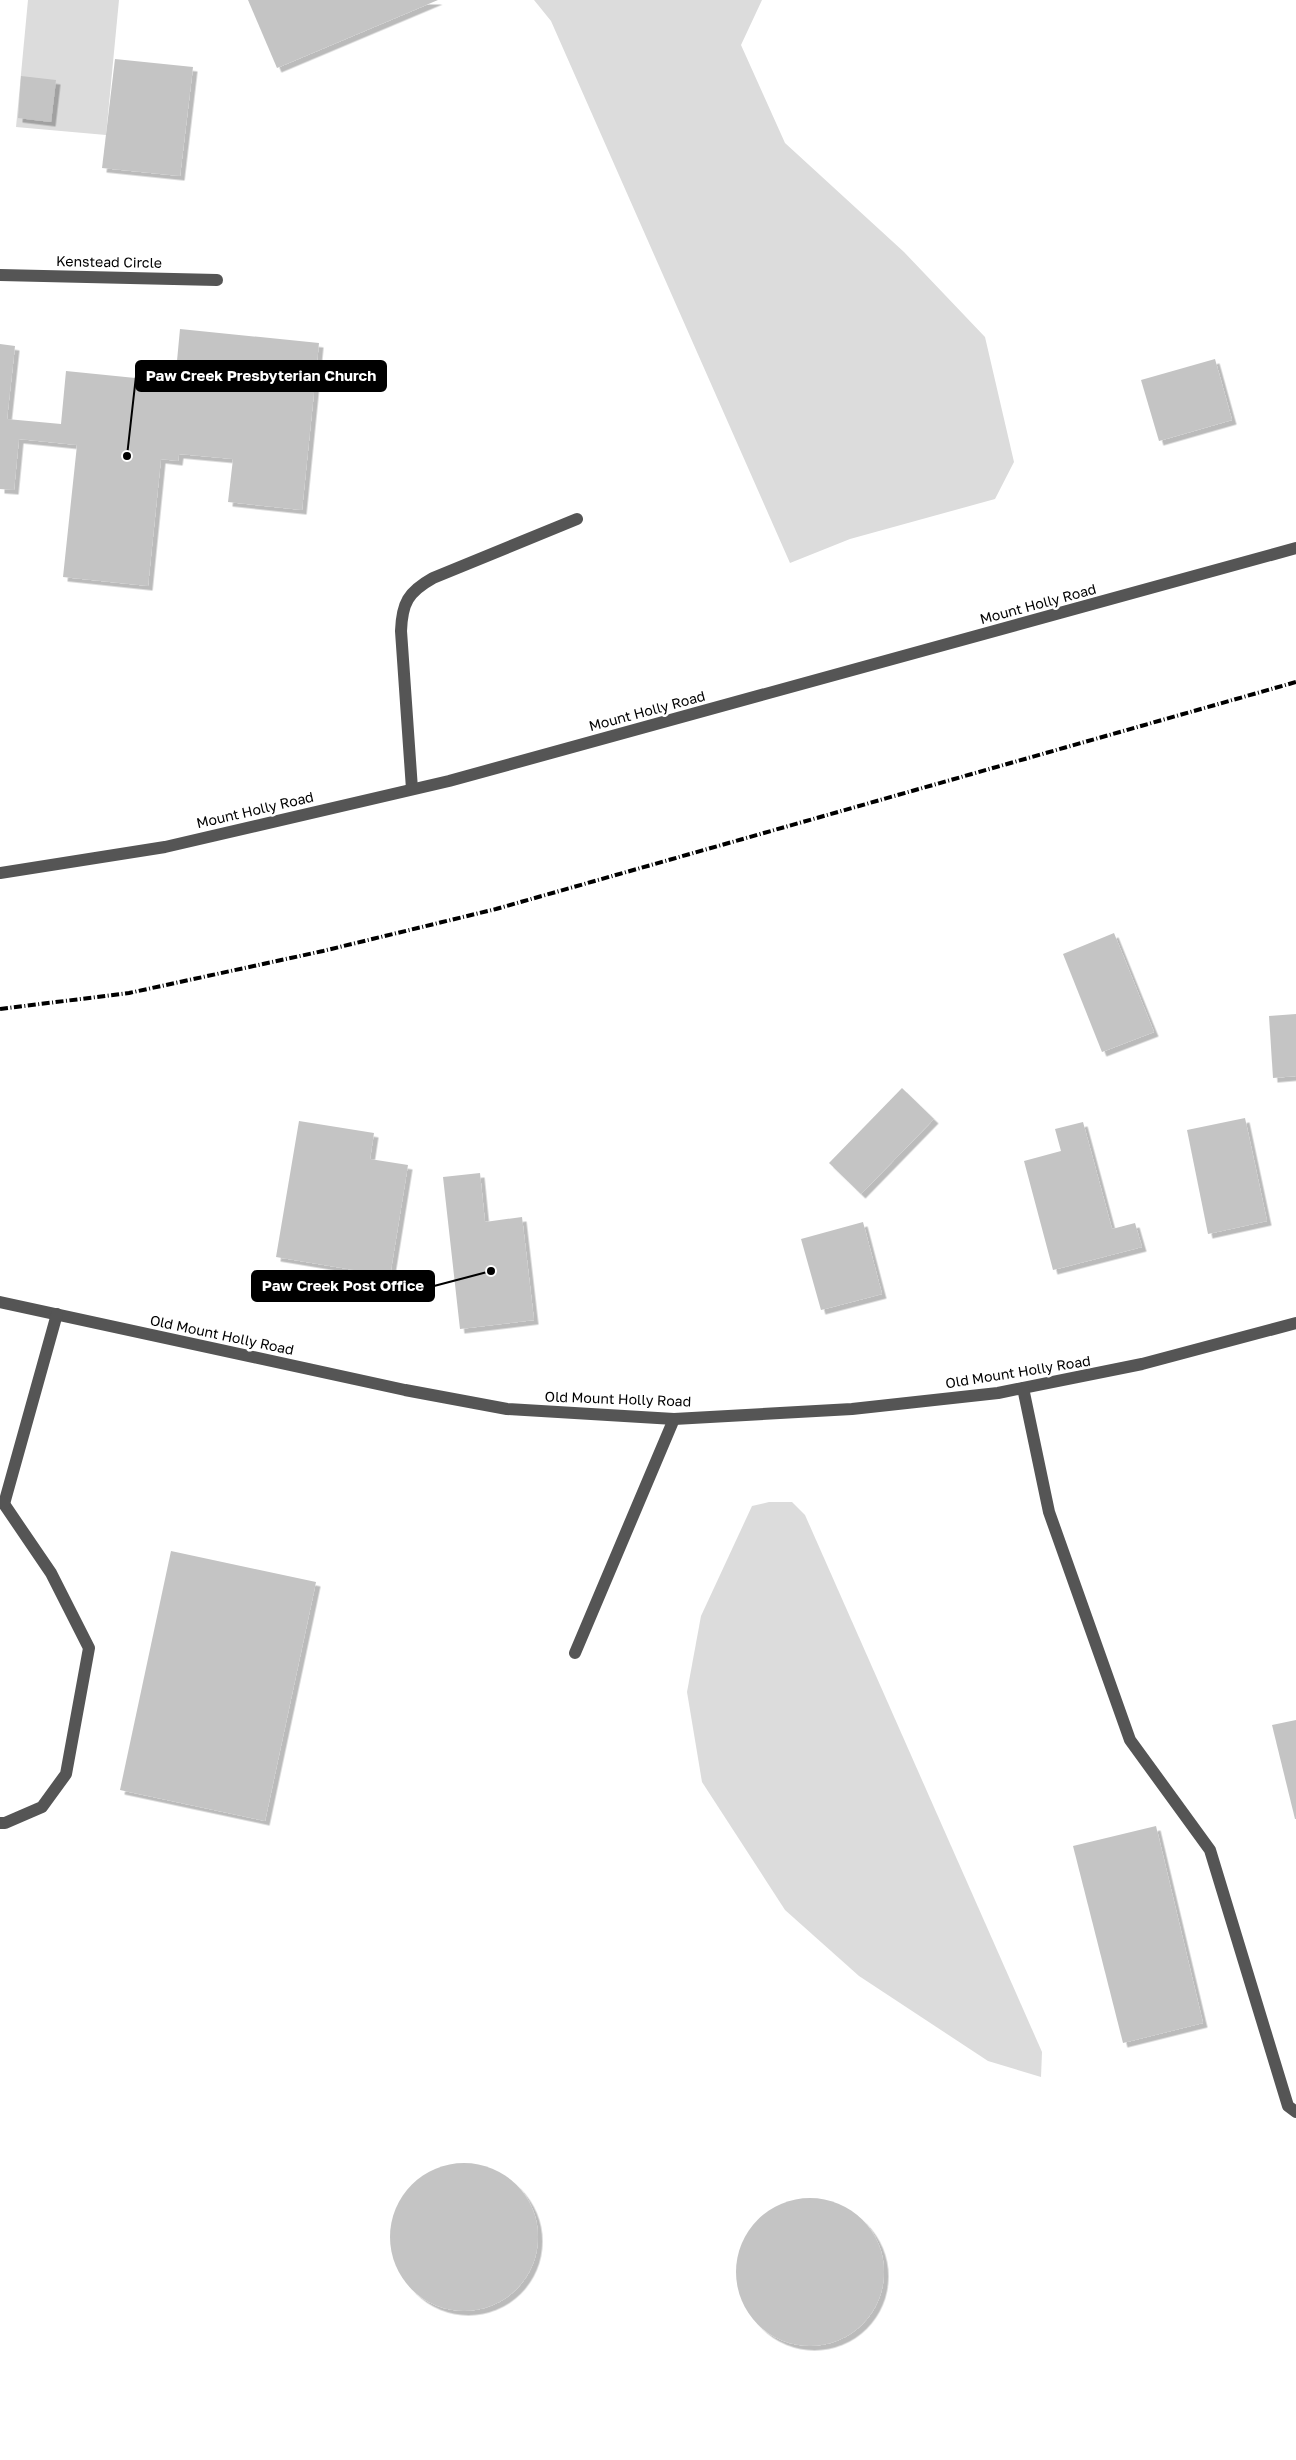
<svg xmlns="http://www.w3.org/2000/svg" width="1296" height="2460" viewBox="0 0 1296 2460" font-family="'Golos Text',sans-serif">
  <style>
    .green { fill: #dcdcdc }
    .building { fill: #c4c4c4; filter: url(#shadow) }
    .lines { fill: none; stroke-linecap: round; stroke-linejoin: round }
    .minor { stroke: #555; stroke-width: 12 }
    .rail { stroke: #000; stroke-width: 4; stroke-dasharray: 8 2.5 1 2.5; stroke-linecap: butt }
    .labels { text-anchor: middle; stroke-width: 5; stroke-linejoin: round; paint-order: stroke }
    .street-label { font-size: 14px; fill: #000; stroke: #fff }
    .leader { fill: none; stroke: #000; stroke-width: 2 }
    .callout-dot { fill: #000; stroke: #fff; stroke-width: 2 }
    .callout { fill: #000; stroke: #000; stroke-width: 2 }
    .callout-label { font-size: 15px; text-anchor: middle; font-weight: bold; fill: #fff }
  </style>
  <defs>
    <filter id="shadow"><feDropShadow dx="4.5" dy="4.5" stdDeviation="0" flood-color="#0004"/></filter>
  </defs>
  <rect width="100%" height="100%" fill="#fff"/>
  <!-- green -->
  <g class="green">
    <path d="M 28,0 L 119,0 L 106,135 L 16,127 Z"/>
    <path d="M 534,0 L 762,0 L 741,45 L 785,143 L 904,252 L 985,337 L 1014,462 L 995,499 L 850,539 L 790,563 L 551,21 Z"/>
    <path d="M 769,1502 L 792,1502 L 805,1515 L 1042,2052 L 1041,2077 L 988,2061 L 859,1976 L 785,1910 L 702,1782 L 687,1692 L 701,1616 L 752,1506 Z"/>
  </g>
  <!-- building -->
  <g class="building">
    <path d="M 248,0 L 438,0 L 277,68 Z"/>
    <path d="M 115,59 L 193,67 L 180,176 L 102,168 Z"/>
    <path d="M 21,76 L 56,80 L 51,122 L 18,118 Z"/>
    <path d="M 180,329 L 319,343 L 302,510 L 228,502 L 233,459 L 179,454 L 178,461 L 161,459 L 148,586 L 63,577 L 77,445 L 19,439 L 14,490 L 0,489 L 0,344 L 15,346 L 7,419 L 61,424 L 66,371 L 175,382 Z"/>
    <path d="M 1215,359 L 1232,420 L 1159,441 L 1141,380 Z"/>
    <path d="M 1114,933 L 1154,1032 L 1102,1052 L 1063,954 Z"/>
    <path d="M 1296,1014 L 1296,1076 L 1273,1078 L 1269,1016 Z"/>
    <path d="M 902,1088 L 934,1119 L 861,1194 L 829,1163 Z"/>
    <path d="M 1245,1118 L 1267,1221 L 1208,1234 L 1187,1130 Z"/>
    <path d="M 299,1121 L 374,1133 L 370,1159 L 408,1165 L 390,1276 L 276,1257 Z"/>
    <path d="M 1083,1122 L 1112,1229 L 1135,1223 L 1142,1247 L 1053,1270 L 1024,1161 L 1061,1151 L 1055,1129 Z"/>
    <path d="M 480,1173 L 485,1222 L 522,1217 L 534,1320 L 460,1329 L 443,1177 Z"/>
    <path d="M 863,1222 L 882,1294 L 821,1310 L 801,1239 Z"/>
    <path d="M 171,1551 L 316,1582 L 265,1821 L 120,1790 Z"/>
    <path d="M 1296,1720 L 1296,1819 L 1295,1819 L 1272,1725 Z"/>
    <path d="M 1156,1826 L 1203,2023 L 1123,2043 L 1073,1846 Z"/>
    <circle cx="464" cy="2237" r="74"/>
    <circle cx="810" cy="2272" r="74"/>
  </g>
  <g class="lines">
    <!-- minor -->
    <g class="minor">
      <path d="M 0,275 L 217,280"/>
      <path d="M 412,789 L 401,631 C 402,603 408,592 433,578 L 577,519"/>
      <path d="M 0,873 L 165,847 L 449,781 L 1296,548"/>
      <path d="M 0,1302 L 405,1390 L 507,1409 L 674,1419 L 852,1409 L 998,1393 L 1142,1364 L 1296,1323"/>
      <path d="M 1023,1388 L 1049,1512 L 1130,1740 L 1210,1850 L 1288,2106 L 1296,2112"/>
      <path d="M 0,1503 L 4,1504 L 51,1573 L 89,1648 L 66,1774 L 42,1807 L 5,1823 L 0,1823"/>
      <path d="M 4,1504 L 57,1314"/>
      <path d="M 575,1653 L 674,1419"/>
    </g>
    <!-- rail -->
    <path class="rail" d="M 0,1009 L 129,993 L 323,951 L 496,909 L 1296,682"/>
  </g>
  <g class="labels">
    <!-- street labels -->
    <g class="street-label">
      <text transform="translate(109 262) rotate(1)" y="5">Kenstead Circle</text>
      <text transform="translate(1038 604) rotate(-15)" y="5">Mount Holly Road</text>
      <text transform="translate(647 711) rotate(-15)" y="5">Mount Holly Road</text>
      <text transform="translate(255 810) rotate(-13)" y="5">Mount Holly Road</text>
      <text transform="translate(222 1335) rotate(12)" y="5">Old Mount Holly Road</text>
      <text transform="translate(1018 1372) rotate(-9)" y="5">Old Mount Holly Road</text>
      <text transform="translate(618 1399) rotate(2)" y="5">Old Mount Holly Road</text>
    </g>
  </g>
  <!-- callouts -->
  <path class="leader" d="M127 456L136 376M491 1271L434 1286"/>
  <g class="callout-dot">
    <circle cx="127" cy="456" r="5"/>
    <circle cx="491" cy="1271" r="5"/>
  </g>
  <g class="callout">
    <rect x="136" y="361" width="250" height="30" rx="5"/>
    <rect x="252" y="1271" width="182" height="30" rx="5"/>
  </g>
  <g class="callout-label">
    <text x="261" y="381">Paw Creek Presbyterian Church</text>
    <text x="343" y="1291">Paw Creek Post Office</text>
  </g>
</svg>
